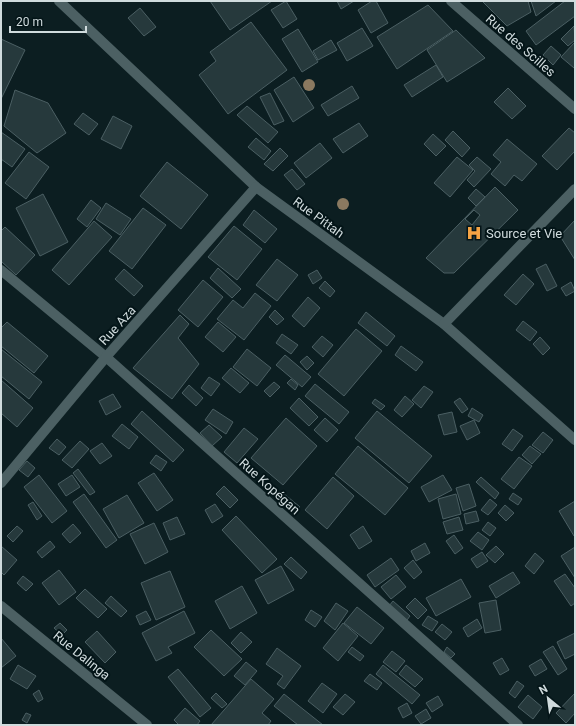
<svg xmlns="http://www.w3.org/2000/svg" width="576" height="726" viewBox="0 0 576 726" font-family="Roboto,sans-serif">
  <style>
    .building { fill: #26393c; stroke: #4b5f63; fill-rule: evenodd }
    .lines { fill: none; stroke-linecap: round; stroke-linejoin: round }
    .minor { stroke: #4c6063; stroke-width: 10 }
    .tree { fill: #8a7960 }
    .labels { text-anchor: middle; stroke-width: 4; stroke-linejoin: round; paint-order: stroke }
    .street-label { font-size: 13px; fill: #d0dbdd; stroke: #041518 }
    .poi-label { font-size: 13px; fill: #d0dbdd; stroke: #041518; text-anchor: start }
  </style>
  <rect width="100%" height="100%" fill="#0c1e21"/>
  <!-- building -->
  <g class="building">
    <path d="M 210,1 L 272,1 L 230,30 Z"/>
    <path d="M 286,1 L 297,19 L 283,28 L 271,10 Z"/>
    <path d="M 337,1 L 354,1 L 341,9 Z"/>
    <path d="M 372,1 L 376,1 L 388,23 L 371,33 L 358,10 Z"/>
    <path d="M 482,1 L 528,1 L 531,12 L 507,26 Z"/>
    <path d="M 531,1 L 556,1 L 536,16 Z"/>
    <path d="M 565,1 L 575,1 L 575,16 L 536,45 L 526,31 Z"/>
    <path d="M 428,5 L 453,31 L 397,69 L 377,37 Z"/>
    <path d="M 140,8 L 156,27 L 144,36 L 128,18 Z"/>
    <path d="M 251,22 L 287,70 L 228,114 L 199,75 L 216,61 L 210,52 Z"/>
    <path d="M 574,26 L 575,40 L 568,46 L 561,39 Z"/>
    <path d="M 362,28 L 373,46 L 347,61 L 337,43 Z"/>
    <path d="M 298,29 L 318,62 L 302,72 L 282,39 Z"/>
    <path d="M 456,30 L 485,58 L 447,82 L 427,50 Z"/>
    <path d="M 1,39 L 25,50 L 1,99 Z"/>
    <path d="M 331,40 L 337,50 L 318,60 L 313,51 Z"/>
    <path d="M 575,42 L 575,67 L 574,68 L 561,57 Z"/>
    <path d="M 551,46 L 561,55 L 553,65 L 543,55 Z"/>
    <path d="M 436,65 L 443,77 L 412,97 L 404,85 Z"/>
    <path d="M 294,77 L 314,108 L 293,122 L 274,90 Z"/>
    <path d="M 352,86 L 359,98 L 328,116 L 321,105 Z"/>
    <path d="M 508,88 L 526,106 L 512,119 L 494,102 Z"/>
    <path d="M 15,90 L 48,103 L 66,133 L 37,153 L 4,126 Z"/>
    <path d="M 270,93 L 284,121 L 274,125 L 260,97 Z"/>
    <path d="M 247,106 L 278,132 L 268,143 L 237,115 Z"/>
    <path d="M 83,113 L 98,124 L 89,135 L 74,124 Z"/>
    <path d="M 113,116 L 132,126 L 121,149 L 101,139 Z"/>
    <path d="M 359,123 L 368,136 L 343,153 L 333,139 Z"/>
    <path d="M 569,128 L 575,133 L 575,151 L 557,170 L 542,156 Z"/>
    <path d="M 453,131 L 470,148 L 462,157 L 445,140 Z"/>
    <path d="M 1,132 L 25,149 L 12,167 L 1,159 Z"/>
    <path d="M 433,134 L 446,146 L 436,156 L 424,144 Z"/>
    <path d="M 256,138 L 271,151 L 264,160 L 248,147 Z"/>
    <path d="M 507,139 L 537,164 L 522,181 L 514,175 L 505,186 L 491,174 L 501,162 L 493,155 Z"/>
    <path d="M 320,143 L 332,158 L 306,178 L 294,163 Z"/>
    <path d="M 280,148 L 288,156 L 273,171 L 264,164 Z"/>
    <path d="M 29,152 L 49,167 L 26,199 L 5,183 Z"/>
    <path d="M 457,157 L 473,170 L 450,197 L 434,183 Z"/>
    <path d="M 477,157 L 491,169 L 474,187 L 467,180 L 475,171 L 469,165 Z"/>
    <path d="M 167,162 L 208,195 L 181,229 L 140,196 Z"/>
    <path d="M 292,169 L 305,184 L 297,190 L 284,175 Z"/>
    <path d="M 495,187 L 518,210 L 454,273 L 444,273 L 426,258 ZM 474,210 L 480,215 L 472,225 L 465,219 Z"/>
    <path d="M 476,189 L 485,197 L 476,206 L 468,198 Z"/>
    <path d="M 43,194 L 68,242 L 40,256 L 16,208 Z"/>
    <path d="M 91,200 L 101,208 L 87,227 L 77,219 Z"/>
    <path d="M 106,203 L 131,219 L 120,235 L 96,219 Z"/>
    <path d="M 143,208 L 166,225 L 132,269 L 109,251 Z"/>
    <path d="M 254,210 L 277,229 L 265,243 L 243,225 Z"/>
    <path d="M 575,220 L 575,260 L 560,236 Z"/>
    <path d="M 94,221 L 112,237 L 69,285 L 52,270 Z"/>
    <path d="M 234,226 L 262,249 L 237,280 L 208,257 Z"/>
    <path d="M 5,227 L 35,255 L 16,275 L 1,261 L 1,231 Z"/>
    <path d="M 277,259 L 298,275 L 277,301 L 256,285 Z"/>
    <path d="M 546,264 L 557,286 L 547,291 L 536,269 Z"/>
    <path d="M 218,268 L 241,289 L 232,298 L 210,278 Z"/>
    <path d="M 124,269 L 143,286 L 134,296 L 115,279 Z"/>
    <path d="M 317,270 L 322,278 L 313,284 L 308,275 Z"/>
    <path d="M 523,274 L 534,284 L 516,305 L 504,295 Z"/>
    <path d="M 203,280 L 223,297 L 198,327 L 178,310 Z"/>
    <path d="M 325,281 L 335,291 L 330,297 L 319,288 Z"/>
    <path d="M 571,282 L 575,291 L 566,296 L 561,288 Z"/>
    <path d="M 255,293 L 271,306 L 244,340 L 217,319 L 233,300 L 243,308 Z"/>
    <path d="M 308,297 L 320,308 L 304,327 L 292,316 Z"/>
    <path d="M 275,310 L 284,319 L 277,325 L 269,317 Z"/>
    <path d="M 366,312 L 395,336 L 387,346 L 358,323 Z"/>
    <path d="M 180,315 L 189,324 L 178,338 L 199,364 L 172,399 L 133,368 Z"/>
    <path d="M 523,321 L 537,332 L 530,341 L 516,330 Z"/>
    <path d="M 7,322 L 48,356 L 34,373 L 1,346 L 1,328 Z"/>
    <path d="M 218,322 L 236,337 L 223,352 L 205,337 Z"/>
    <path d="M 356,329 L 382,351 L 344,396 L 318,374 Z"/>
    <path d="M 282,334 L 298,345 L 291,354 L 276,343 Z"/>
    <path d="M 322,336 L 333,345 L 323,357 L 312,347 Z"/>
    <path d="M 540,337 L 550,348 L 543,355 L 533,344 Z"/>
    <path d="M 401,346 L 423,362 L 416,371 L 395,355 Z"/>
    <path d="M 1,349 L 42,382 L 29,399 L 1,376 Z"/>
    <path d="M 247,349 L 271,368 L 257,386 L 233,367 Z"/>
    <path d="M 285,355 L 311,377 L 302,387 L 276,365 Z"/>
    <path d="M 307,356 L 314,363 L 307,370 L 300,362 Z"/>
    <path d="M 231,368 L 249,383 L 240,393 L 222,378 Z"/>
    <path d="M 209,377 L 220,384 L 211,396 L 201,388 Z"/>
    <path d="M 291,379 L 298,385 L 295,390 L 287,383 Z"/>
    <path d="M 1,380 L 33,408 L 17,427 L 1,413 Z"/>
    <path d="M 274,382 L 280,387 L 270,397 L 264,391 Z"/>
    <path d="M 315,384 L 349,412 L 339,424 L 305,396 Z"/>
    <path d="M 189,385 L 203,398 L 196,406 L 182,393 Z"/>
    <path d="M 424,386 L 433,392 L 421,408 L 412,400 Z"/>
    <path d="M 113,394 L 121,407 L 106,415 L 99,401 Z"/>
    <path d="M 405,396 L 414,404 L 402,417 L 394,410 Z"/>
    <path d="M 299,398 L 318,417 L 309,426 L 290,408 Z"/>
    <path d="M 460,398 L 468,409 L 462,413 L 454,402 Z"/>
    <path d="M 375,399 L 385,406 L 381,410 L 372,403 Z"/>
    <path d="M 472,408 L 483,415 L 479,422 L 468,416 Z"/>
    <path d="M 213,409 L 233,422 L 226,434 L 205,420 Z"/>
    <path d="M 142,411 L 184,450 L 173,462 L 131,424 Z"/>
    <path d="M 377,411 L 432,456 L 409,483 L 355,438 Z"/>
    <path d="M 452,412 L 457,432 L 444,435 L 438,415 Z"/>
    <path d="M 286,418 L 317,446 L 283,485 L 251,458 Z"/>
    <path d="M 325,418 L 338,430 L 327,442 L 314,430 Z"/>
    <path d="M 474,420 L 480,433 L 467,440 L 460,426 Z"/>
    <path d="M 122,424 L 138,437 L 129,449 L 112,436 Z"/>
    <path d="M 209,425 L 222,437 L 212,446 L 200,433 Z"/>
    <path d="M 244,428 L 258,439 L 237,463 L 224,452 Z"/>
    <path d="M 513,429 L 523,436 L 512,451 L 502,444 Z"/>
    <path d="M 543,432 L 553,440 L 543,453 L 532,445 Z"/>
    <path d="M 57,439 L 66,447 L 59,455 L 49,448 Z"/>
    <path d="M 80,441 L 89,449 L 72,468 L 62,460 Z"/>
    <path d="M 102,443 L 112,456 L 100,464 L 90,451 Z"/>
    <path d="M 358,446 L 408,488 L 385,515 L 335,474 Z"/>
    <path d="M 530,446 L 541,454 L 532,464 L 522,455 Z"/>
    <path d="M 156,455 L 167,462 L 161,471 L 150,463 Z"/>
    <path d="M 519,457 L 532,466 L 514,489 L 501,479 Z"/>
    <path d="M 27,461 L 35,468 L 28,477 L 19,470 Z"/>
    <path d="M 78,469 L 95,492 L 90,495 L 73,473 Z"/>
    <path d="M 154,473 L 173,500 L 157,511 L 138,483 Z"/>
    <path d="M 39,475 L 67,511 L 52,523 L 24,487 Z"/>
    <path d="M 72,475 L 80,487 L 66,496 L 58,484 Z"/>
    <path d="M 443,475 L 452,490 L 429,502 L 421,487 Z"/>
    <path d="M 333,477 L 354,496 L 327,529 L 305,510 Z"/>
    <path d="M 481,477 L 499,493 L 495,499 L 476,482 Z"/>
    <path d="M 469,484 L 476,506 L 463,511 L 456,488 Z"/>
    <path d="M 224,486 L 238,500 L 230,508 L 216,494 Z"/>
    <path d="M 283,493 L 300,507 L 293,513 L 277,500 Z"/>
    <path d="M 513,493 L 522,499 L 518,505 L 509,499 Z"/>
    <path d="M 84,494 L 117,540 L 106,548 L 73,502 Z"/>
    <path d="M 456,494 L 461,514 L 443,519 L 438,499 Z"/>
    <path d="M 127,495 L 144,523 L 119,538 L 103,509 Z"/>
    <path d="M 490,499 L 497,505 L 488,515 L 481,510 Z"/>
    <path d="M 575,501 L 575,536 L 574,536 L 559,511 Z"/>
    <path d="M 33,502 L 42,516 L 37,520 L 28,505 Z"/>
    <path d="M 215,504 L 223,516 L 212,523 L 205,510 Z"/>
    <path d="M 505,505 L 514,513 L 506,521 L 498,513 Z"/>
    <path d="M 476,511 L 479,521 L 466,524 L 464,514 Z"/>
    <path d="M 236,516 L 277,559 L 262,573 L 222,530 Z"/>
    <path d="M 177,517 L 185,534 L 170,540 L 163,523 Z"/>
    <path d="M 459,517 L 463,530 L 447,534 L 443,522 Z"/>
    <path d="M 488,522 L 496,528 L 490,536 L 482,530 Z"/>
    <path d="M 154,523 L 168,552 L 145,564 L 130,534 Z"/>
    <path d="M 73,524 L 81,533 L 70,543 L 62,534 Z"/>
    <path d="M 17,526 L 23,531 L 13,542 L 7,536 Z"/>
    <path d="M 363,526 L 372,541 L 359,549 L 350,535 Z"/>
    <path d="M 478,532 L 489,540 L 482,550 L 470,541 Z"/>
    <path d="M 454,535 L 463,548 L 455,554 L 446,541 Z"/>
    <path d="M 50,541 L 55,547 L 42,558 L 37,552 Z"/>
    <path d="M 425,543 L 430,553 L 416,561 L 411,551 Z"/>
    <path d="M 1,546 L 17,560 L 4,575 L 1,572 Z"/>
    <path d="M 496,546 L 504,554 L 495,563 L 486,555 Z"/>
    <path d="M 575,547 L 575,578 L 561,556 Z"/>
    <path d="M 482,552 L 488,561 L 477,568 L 471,559 Z"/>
    <path d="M 535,553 L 544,561 L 534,574 L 525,566 Z"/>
    <path d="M 291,557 L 307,572 L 301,579 L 284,564 Z"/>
    <path d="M 391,558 L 399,570 L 375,587 L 367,575 Z"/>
    <path d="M 413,560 L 422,572 L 414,579 L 404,568 Z"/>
    <path d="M 281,566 L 294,590 L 268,604 L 255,580 Z"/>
    <path d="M 59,570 L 76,592 L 59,605 L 42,583 Z"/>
    <path d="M 170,571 L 185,607 L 156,620 L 141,583 Z"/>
    <path d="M 513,572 L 520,583 L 496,598 L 489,586 Z"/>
    <path d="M 565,574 L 575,588 L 575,603 L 571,606 L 554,581 Z"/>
    <path d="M 396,575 L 406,587 L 391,599 L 381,587 Z"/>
    <path d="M 23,576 L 33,584 L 26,591 L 17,583 Z"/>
    <path d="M 461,579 L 471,597 L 436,616 L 426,598 Z"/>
    <path d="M 242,586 L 257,613 L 230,629 L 215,601 Z"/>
    <path d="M 85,589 L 107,609 L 98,618 L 76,598 Z"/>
    <path d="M 111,596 L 127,611 L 121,617 L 105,603 Z"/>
    <path d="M 415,598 L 427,610 L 418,619 L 406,607 Z"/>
    <path d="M 496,600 L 501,630 L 485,633 L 479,603 Z"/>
    <path d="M 393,601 L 410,616 L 407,620 L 389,606 Z"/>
    <path d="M 336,603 L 348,611 L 335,630 L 324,621 Z"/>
    <path d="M 357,607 L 384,628 L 371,644 L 344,623 Z"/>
    <path d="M 311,610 L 322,617 L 315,627 L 305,620 Z"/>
    <path d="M 146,611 L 151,620 L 140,625 L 136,616 Z"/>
    <path d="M 184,611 L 195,633 L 168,647 L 172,653 L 156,661 L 142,633 Z"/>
    <path d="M 428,616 L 438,622 L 432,631 L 422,625 Z"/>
    <path d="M 477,619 L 482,628 L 468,637 L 463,628 Z"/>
    <path d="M 60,623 L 67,630 L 62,635 L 54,628 Z"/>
    <path d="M 343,623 L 358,636 L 338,661 L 323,648 Z"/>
    <path d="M 442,624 L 452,632 L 445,640 L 435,632 Z"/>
    <path d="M 211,630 L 242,659 L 224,676 L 194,647 Z"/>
    <path d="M 97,631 L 116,652 L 105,663 L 85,642 Z"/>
    <path d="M 241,632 L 252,642 L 241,653 L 231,643 Z"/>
    <path d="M 575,633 L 575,654 L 565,659 L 557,642 Z"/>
    <path d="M 1,638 L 16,656 L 1,668 Z"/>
    <path d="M 553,646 L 567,669 L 558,675 L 543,652 Z"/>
    <path d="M 352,647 L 364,656 L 360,661 L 348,652 Z"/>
    <path d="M 447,647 L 455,654 L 451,658 L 444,652 Z"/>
    <path d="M 277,648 L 301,666 L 284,689 L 277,684 L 283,676 L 266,664 Z"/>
    <path d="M 392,651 L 405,661 L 396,672 L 383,662 Z"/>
    <path d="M 502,658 L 509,670 L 500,675 L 493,663 Z"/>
    <path d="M 541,659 L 547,669 L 535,676 L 529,666 Z"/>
    <path d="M 246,662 L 257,671 L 245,685 L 234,676 Z"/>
    <path d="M 18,665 L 36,676 L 27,689 L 10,679 Z"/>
    <path d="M 383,665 L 420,695 L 412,704 L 376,674 Z"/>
    <path d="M 406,665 L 423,679 L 415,687 L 399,674 Z"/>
    <path d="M 178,669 L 211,708 L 200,717 L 168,677 Z"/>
    <path d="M 370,674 L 382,683 L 377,690 L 364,681 Z"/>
    <path d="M 251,679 L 274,699 L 262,713 L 271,721 L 268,725 L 211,725 Z"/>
    <path d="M 517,681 L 524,686 L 515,698 L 509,693 Z"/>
    <path d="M 322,683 L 337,694 L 323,713 L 308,701 Z"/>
    <path d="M 39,690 L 43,699 L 38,702 L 33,694 Z"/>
    <path d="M 216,693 L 227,704 L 222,708 L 211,698 Z"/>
    <path d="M 575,693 L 575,713 L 566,723 L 556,713 Z"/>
    <path d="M 284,694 L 323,725 L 298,725 L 274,706 Z"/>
    <path d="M 345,694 L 355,702 L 343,715 L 333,707 Z"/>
    <path d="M 528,695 L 542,707 L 533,719 L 518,707 Z"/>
    <path d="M 438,696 L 443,705 L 432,712 L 426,703 Z"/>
    <path d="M 407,703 L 412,713 L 403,718 L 398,708 Z"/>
    <path d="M 185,708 L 200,721 L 197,725 L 179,725 L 174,720 Z"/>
    <path d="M 426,709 L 431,718 L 421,724 L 415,716 Z"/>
    <path d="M 26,713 L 31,715 L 27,723 L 22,720 Z"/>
  </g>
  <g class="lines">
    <!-- minor -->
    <g class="minor">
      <path d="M 59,1 L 256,187 L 444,324 L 575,440"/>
      <path d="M 451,1 L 575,109"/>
      <path d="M 1,270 L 106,357 L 518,725"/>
      <path d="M 444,324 L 575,189"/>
      <path d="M 1,483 L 106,357 L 256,187"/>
      <path d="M 1,606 L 147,725"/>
    </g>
  </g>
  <!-- trees -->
  <g class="tree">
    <circle cx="309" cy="85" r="6"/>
    <circle cx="343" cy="204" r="6"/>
  </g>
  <!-- icons -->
  <defs>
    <g id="hospital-bare" transform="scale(1.2)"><path d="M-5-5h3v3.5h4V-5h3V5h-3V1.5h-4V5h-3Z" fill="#f4a344" stroke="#041518" stroke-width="2.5" paint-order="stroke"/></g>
  </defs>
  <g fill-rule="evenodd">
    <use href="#hospital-bare" x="474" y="233"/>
  </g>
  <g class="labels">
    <!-- street labels -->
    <g class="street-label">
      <text transform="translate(521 45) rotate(41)" y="5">Rue des Scilles</text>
      <text transform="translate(319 217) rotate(36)" y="5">Rue Pittah</text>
      <text transform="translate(117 325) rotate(-48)" y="5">Rue Aza</text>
      <text transform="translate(270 486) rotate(42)" y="5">Rue Kopégan</text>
      <text transform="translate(82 655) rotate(39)" y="5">Rue Dalinga</text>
    </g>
    <!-- poi labels -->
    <g class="poi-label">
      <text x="486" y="238">Source et Vie</text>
    </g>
  </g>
  <!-- border -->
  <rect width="576" height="726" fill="none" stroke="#d0dbdd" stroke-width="4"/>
  <!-- north arrow -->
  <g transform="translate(548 698) rotate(331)" stroke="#041518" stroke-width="3" paint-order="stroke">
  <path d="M0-3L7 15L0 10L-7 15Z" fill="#d0dbdd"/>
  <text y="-6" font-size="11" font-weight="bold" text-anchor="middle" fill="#d0dbdd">N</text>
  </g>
  <!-- scale -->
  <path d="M10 26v6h76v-6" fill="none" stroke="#d0dbdd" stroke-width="2"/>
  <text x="16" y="26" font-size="12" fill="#d0dbdd" stroke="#041518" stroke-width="3" paint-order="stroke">20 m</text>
</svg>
